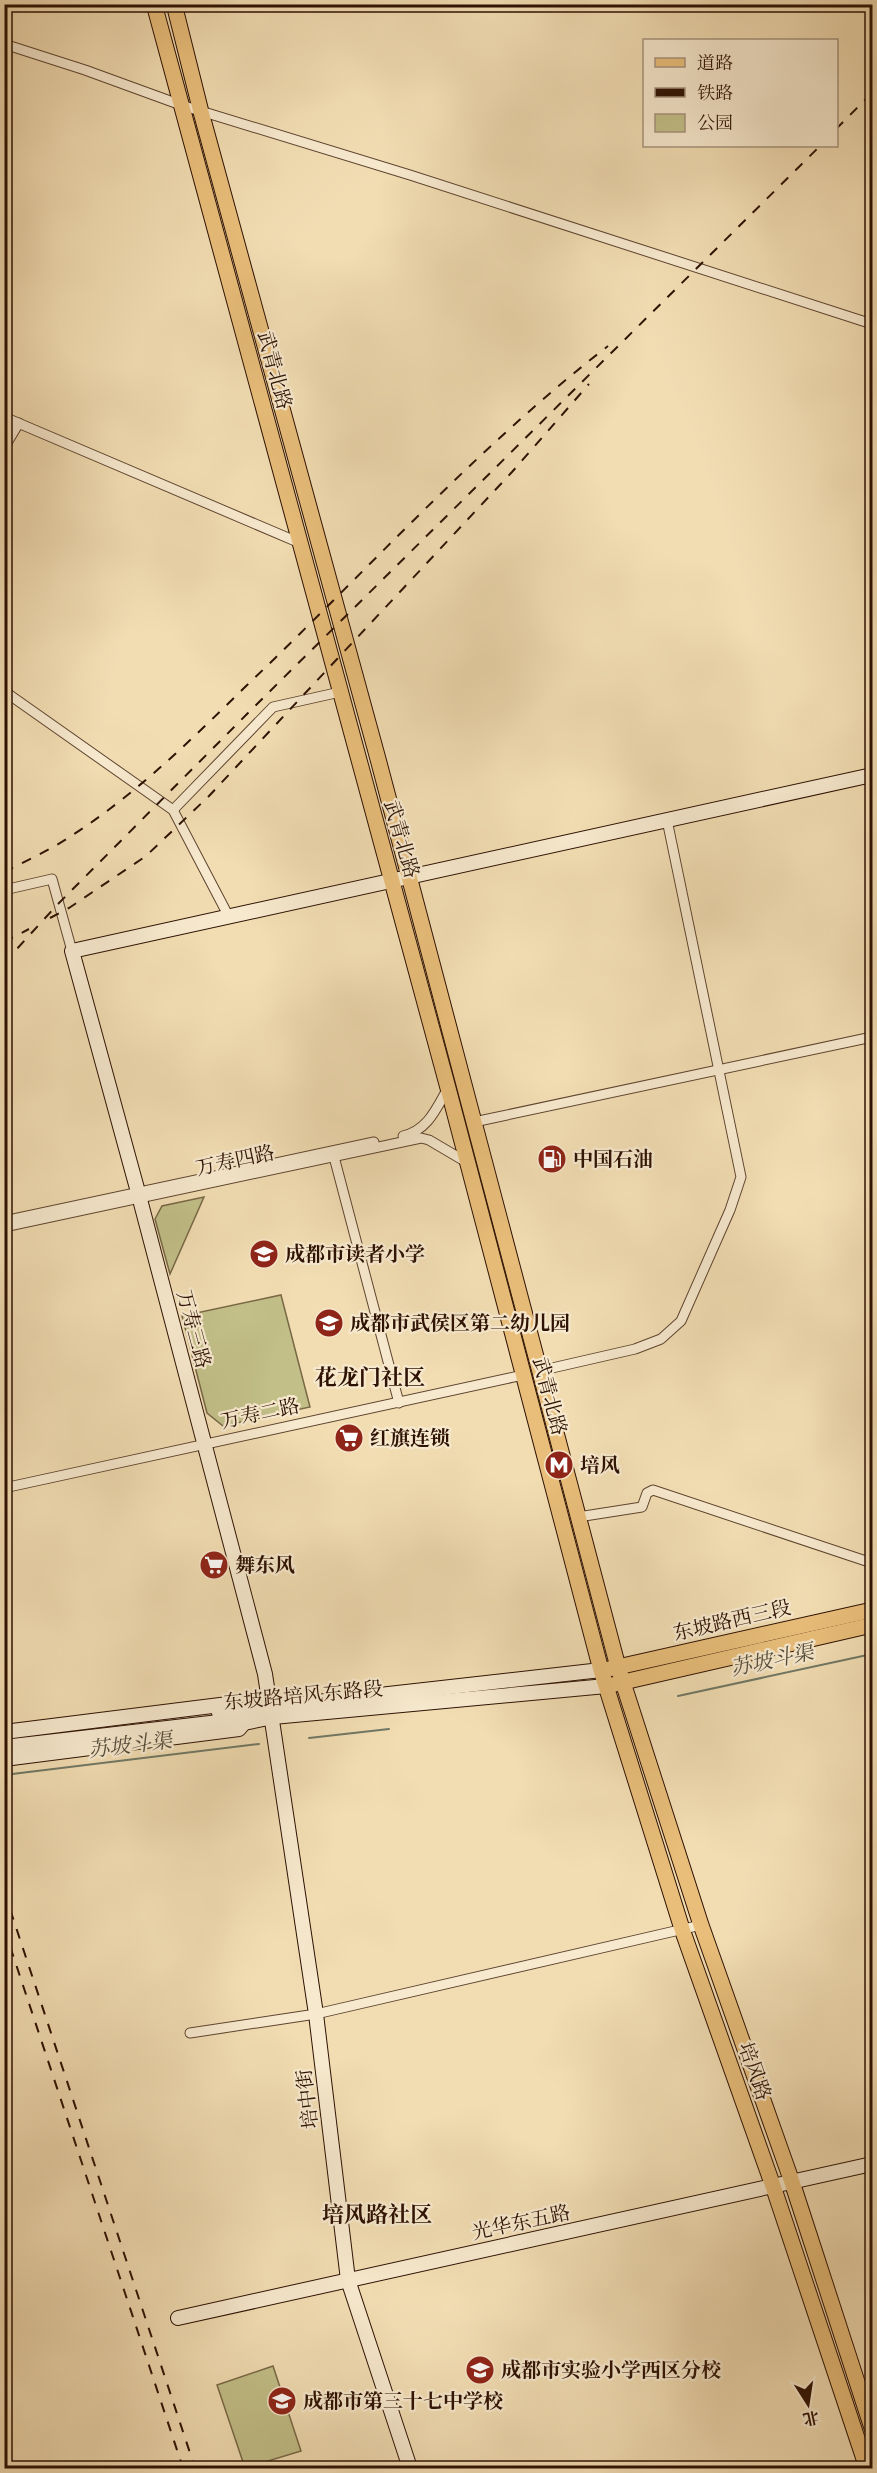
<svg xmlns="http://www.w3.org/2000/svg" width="877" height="2473" viewBox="0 0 877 2473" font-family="'Libre Bodoni','Noto Serif SC',serif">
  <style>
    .green { fill: #c2bf88; stroke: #786846; stroke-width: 1.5 }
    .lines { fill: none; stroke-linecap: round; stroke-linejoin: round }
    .stream { stroke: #707865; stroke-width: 2 }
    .street-casing { stroke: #5e442f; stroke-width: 11 }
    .secondary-casing { stroke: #2d1103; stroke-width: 16 }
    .primary-casing { stroke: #2d1103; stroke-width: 17 }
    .street { stroke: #f7e9ce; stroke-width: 9 }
    .secondary { stroke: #f7e9ce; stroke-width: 14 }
    .primary { stroke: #e9be7a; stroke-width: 15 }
    .rail { stroke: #2d1103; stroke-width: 2; stroke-dasharray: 10 10; stroke-linecap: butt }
    .labels { text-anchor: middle; stroke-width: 4.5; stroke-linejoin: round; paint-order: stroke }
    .street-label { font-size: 20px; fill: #2d1103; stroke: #f7e9ce }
    .poi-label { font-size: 20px; font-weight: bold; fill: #2d1103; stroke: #f7e9ce; text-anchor: start }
    .water-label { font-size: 21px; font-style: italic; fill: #544d3c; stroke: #f7e9ce }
    .quarter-label { font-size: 22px; font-weight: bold; fill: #2d1103; stroke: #f7e9ce }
  </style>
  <rect width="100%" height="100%" fill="#f2ddb3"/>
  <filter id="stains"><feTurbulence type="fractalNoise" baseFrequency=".00333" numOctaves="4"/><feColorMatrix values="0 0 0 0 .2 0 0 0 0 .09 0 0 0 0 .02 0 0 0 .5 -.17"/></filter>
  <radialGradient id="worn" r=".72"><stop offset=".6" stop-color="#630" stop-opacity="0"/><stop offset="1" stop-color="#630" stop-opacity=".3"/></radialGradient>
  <!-- green -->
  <g class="green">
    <path d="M 204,1197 L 170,1274 L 155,1219 L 162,1206 Z"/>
    <path d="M 281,1295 L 310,1407 L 223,1426 L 207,1413 L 182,1316 Z"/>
    <path d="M 273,2366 L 301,2451 L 245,2468 L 217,2385 Z"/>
  </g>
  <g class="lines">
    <!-- stream -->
    <g class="stream">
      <path d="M 678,1696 L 872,1654"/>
      <path d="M 309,1738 L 389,1729"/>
      <path d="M 4,1775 L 259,1744"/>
    </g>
    <!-- street casing -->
    <g class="street-casing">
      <g id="street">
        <path d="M 4,44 L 85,70 L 181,105 L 410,175 L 872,324"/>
        <path d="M 4,417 L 300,543"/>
        <path d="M 4,448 L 19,423"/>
        <path d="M 4,691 L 173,810 L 229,917"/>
        <path d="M 173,810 L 273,707 L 340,692"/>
        <path d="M 4,890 L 52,879 L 72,951"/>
        <path d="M 474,1122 L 872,1037"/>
        <path d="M 403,1136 C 428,1130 436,1109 448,1088"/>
        <path d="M 333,1153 L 399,1403"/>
        <path d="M 4,1221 L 374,1142"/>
        <path d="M 4,1227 L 421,1138 L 429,1140 L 468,1163"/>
        <path d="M 539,1371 L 635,1349 L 661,1339 L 681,1321 L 730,1210 L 741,1177 L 667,820"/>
        <path d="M 4,1488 L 523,1375"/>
        <path d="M 578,1517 L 642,1507 L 647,1493 L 653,1490 L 872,1563"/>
        <path d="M 190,2033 L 316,2014 L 701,1925"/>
      </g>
    </g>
    <!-- secondary casing -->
    <g class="secondary-casing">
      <g id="secondary">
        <path d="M 219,1713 L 601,1670"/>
        <path d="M 4,1732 L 228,1704"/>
        <path d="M 4,1747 L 236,1720 L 244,1723 L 273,1717 L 606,1686"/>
        <path d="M 4,1759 L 239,1729 L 244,1723"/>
        <path d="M 178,2318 L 872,2164"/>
        <path d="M 410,2468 L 348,2280 L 316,2014 L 265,1674 L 138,1192 L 72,951 L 872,775"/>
      </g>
    </g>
    <!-- primary casing -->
    <g class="primary-casing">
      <g id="primary">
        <path d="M 154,4 L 448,1088 L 601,1670 L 683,1932 L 773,2186 L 867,2468"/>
        <path d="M 174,4 L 201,112 L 378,759 L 618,1667 L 701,1925 L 792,2182 L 872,2428"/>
        <path d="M 609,1669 L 872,1610"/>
        <path d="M 615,1684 L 872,1625"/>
      </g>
    </g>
    <!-- street -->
    <use href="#street" class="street"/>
    <!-- secondary -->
    <use href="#secondary" class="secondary"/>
    <!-- primary -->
    <use href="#primary" class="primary"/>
    <!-- rail -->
    <g class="rail">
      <path d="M 836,129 L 872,93"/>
      <path d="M 4,872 C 26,861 48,851 68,838 C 134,796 189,742 244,688 C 365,573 476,448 608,346"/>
      <path d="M 50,918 L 69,908 L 146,856 L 209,796 L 512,472 L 589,384"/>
      <path d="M 4,942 L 29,929"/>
      <path d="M 4,963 L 57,905 L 248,713 L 820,146"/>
      <path d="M 4,1891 L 195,2468"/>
      <path d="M 4,1928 L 183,2468"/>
    </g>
  </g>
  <!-- icons -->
  <defs>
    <g id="fuel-disc" transform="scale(1.5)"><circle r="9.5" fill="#8f2418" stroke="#f7e9ce"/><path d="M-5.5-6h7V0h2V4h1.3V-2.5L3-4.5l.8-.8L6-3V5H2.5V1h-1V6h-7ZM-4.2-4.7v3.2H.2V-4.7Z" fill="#fff"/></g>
    <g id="school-disc" transform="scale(1.5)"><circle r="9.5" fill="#8f2418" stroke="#f7e9ce"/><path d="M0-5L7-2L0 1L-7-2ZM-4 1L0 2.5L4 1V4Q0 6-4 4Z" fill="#fff"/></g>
    <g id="supermarket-disc" transform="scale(1.5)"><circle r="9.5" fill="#8f2418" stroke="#f7e9ce"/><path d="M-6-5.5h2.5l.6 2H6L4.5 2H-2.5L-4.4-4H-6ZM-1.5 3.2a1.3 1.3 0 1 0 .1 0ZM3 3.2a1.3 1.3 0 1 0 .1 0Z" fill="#fff"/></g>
    <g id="metro-disc" transform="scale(1.5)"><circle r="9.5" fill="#8f2418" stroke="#f7e9ce"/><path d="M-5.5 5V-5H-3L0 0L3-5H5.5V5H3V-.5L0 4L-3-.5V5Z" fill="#fff"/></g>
  </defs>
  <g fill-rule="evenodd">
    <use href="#fuel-disc" x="552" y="1159"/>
    <use href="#school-disc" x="264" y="1254"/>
    <use href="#school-disc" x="329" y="1323"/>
    <use href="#supermarket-disc" x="349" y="1438"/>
    <use href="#metro-disc" x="559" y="1465"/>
    <use href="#supermarket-disc" x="214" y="1565"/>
    <use href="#school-disc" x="480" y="2370"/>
    <use href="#school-disc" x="282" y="2401"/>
  </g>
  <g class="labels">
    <!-- street labels -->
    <g class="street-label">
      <text transform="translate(275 370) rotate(75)" y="7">武青北路</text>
      <text transform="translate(402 839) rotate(74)" y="7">武青北路</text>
      <text transform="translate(235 1160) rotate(-12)" y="7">万寿四路</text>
      <text transform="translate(194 1329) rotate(75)" y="7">万寿三路</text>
      <text transform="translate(550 1396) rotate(75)" y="7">武青北路</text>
      <text transform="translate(260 1413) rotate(-12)" y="7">万寿二路</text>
      <text transform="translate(732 1620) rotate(-13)" y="7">东坡路西三段</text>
      <text transform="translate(303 1695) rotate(-5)" y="7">东坡路培风东路段</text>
      <text transform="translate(755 2071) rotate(71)" y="7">培风路</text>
      <text transform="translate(307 2099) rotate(-97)" y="7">培中街</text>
      <text transform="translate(521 2222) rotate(-12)" y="7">光华东五路</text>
    </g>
    <!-- poi labels -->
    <g class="poi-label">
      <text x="573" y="1166">中国石油</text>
      <text x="285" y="1261">成都市读者小学</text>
      <text x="350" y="1330">成都市武侯区第二幼儿园</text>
      <text x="370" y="1445">红旗连锁</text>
      <text x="580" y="1472">培风</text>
      <text x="235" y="1572">舞东风</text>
      <text x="501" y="2377">成都市实验小学西区分校</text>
      <text x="303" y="2408">成都市第三十七中学校</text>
    </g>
    <!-- water labels -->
    <g class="water-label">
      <text transform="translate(772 1660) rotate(-12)" y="7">苏坡斗渠</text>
      <text transform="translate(130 1745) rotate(-7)" y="7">苏坡斗渠</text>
    </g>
    <!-- quarter labels -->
    <g class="quarter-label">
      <text x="370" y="1385">花龙门社区</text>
      <text x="377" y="2222">培风路社区</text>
    </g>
  </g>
  <!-- margin -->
  <rect width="877" height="2473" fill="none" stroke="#f2ddb3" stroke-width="24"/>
  <rect x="6" y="6" width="865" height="2461" fill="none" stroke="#2d1103" stroke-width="3"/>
  <rect x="12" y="12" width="853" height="2449" fill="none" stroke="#2d1103" stroke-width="1.5"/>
  <!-- legend -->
  <rect x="643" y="39" width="195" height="108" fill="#f7e9ce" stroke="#a6937d" stroke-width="1.5"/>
  <rect x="655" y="58" width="30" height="9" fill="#e9be7a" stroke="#a6937d" stroke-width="1.5"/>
  <text x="697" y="69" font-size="18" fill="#2d1103">道路</text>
  <rect x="655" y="88" width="30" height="9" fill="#2d1103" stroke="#a6937d" stroke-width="1.5"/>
  <text x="697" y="99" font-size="18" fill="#2d1103">铁路</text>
  <rect x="655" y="114" width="30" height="18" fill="#c2bf88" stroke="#a6937d" stroke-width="1.5"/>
  <text x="697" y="129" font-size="18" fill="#2d1103">公园</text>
  <!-- north arrow -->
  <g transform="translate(808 2404) rotate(168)" stroke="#f7e9ce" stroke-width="4.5" paint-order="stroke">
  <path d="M0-4.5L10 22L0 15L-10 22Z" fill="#2d1103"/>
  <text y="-9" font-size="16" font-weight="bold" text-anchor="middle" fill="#2d1103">北</text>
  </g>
  <rect width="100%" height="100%" filter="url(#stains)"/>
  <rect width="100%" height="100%" fill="url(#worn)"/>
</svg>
